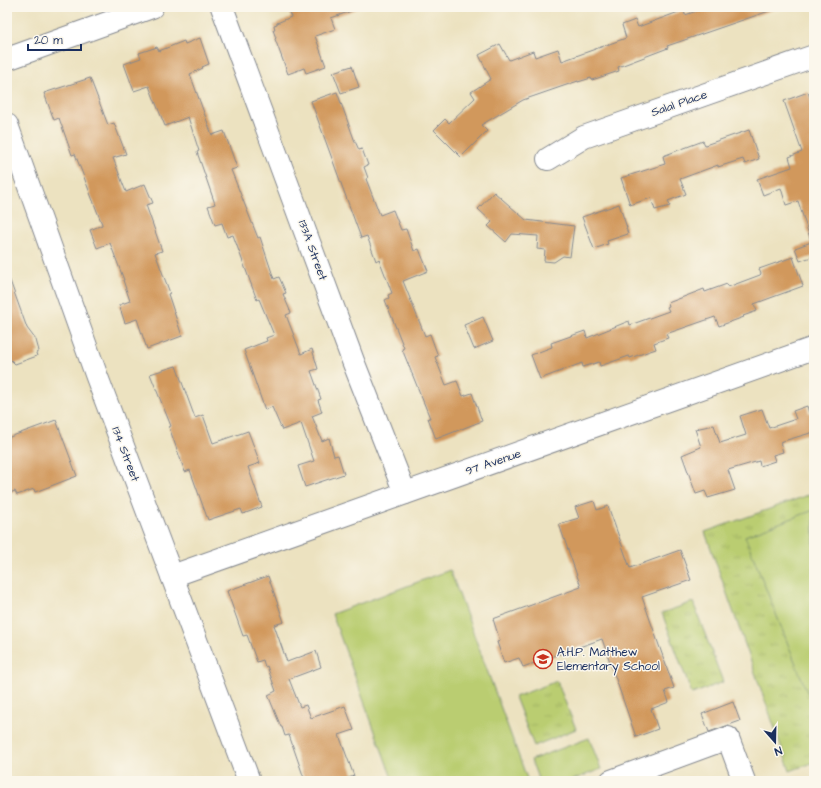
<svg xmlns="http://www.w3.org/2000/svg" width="821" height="788" viewBox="0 0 821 788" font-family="'Architects Daughter',sans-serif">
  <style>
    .grass { fill: url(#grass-tufts); stroke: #6a7e68 }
    .pitch { fill: #bacd71; stroke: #6a7e68 }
    .building { fill: #d1985b }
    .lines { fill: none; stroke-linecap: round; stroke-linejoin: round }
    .minor-casing { stroke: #84888f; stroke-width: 24 }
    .major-casing { stroke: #84888f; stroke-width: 24 }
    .minor { stroke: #fff; stroke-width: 22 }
    .major { stroke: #fff; stroke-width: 22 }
    .labels { text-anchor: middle; stroke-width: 3; stroke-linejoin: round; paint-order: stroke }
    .street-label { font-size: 12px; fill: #1b2f5e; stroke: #fbf7ec }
    .poi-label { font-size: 12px; fill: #1b2f5e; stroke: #fbf7ec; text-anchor: start }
  </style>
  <defs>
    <pattern id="grass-tufts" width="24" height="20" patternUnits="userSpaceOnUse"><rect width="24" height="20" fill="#bacd71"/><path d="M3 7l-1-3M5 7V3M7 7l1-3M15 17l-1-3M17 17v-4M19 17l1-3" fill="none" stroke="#9fb064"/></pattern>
  </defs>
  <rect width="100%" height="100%" fill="#fbf7ec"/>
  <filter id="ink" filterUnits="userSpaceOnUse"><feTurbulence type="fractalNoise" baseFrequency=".025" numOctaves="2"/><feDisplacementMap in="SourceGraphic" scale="8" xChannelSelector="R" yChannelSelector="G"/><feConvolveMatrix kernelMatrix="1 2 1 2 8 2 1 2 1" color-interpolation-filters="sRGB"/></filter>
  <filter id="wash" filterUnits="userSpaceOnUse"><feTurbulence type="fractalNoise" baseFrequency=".012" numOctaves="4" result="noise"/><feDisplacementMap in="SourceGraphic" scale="16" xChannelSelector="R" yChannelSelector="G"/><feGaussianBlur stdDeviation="0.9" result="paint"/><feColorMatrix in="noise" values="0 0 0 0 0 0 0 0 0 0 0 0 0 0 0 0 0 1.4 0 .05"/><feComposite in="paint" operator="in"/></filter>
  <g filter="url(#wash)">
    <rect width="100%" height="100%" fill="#ece2c0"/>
    <!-- grass -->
    <g class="grass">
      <path d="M 814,493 L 814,762 L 790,771 L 705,532 Z"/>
      <path d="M 693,602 L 723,682 L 692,694 L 662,613 Z"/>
      <path d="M 557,681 L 576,729 L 534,746 L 515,697 Z"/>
    </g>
    <!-- pitch -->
    <g class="pitch">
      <path d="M 814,510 L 814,696 L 807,692 L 745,536 Z"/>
      <path d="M 450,570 L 528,781 L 393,781 L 332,614 Z"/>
      <path d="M 589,738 L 601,769 L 570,781 L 539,781 L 531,760 Z"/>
    </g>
    <g id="blocks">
      <!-- building -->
      <g class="building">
        <path d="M 297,7 L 356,7 L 357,9 L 331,18 L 335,29 L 315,36 L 326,66 L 306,73 L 304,68 L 288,74 L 275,39 L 276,38 L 273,30 L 275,30 L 274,25 L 277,24 L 277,23 L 291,17 L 288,10 Z"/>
        <path d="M 708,7 L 775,7 L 775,9 L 667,46 L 668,48 L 618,67 L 619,71 L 592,80 L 591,78 L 578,82 L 578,81 L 523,100 L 481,125 L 487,131 L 461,157 L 434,130 L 445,119 L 449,123 L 475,98 L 471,92 L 491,79 L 479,55 L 500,44 L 509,60 L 533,51 L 535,57 L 558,49 L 562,61 L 626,38 L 622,25 L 635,20 L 638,27 L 684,10 L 685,15 Z"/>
        <path d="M 200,38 L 209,64 L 202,67 L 203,68 L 190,74 L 212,135 L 224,131 L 237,168 L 231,170 L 258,238 L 260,237 L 274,279 L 279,277 L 286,293 L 283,294 L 291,313 L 286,315 L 301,354 L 312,349 L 318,369 L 311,371 L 321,399 L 318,400 L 322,412 L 312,416 L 322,441 L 329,438 L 334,456 L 338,455 L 344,474 L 305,487 L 298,466 L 314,461 L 301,423 L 282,430 L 272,407 L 265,410 L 244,350 L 267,341 L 266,338 L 274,335 L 259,299 L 257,300 L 233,235 L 227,237 L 222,223 L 215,225 L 208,206 L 215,204 L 197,152 L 199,151 L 188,117 L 165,126 L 149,86 L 134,91 L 124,64 L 141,58 L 139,53 L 157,47 L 159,51 L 184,41 L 185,44 Z"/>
        <path d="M 352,66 L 359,87 L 341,93 L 333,72 Z"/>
        <path d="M 90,78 L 108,125 L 114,123 L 126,154 L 113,158 L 126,192 L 145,184 L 153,203 L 146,205 L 162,251 L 155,253 L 170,293 L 168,294 L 182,336 L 147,349 L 137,319 L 125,323 L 119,305 L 130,301 L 123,280 L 124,280 L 110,243 L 97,248 L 90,230 L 102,225 L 102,224 L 75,154 L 72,155 L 59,118 L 54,120 L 44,93 Z"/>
        <path d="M 337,92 L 354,139 L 359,150 L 362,149 L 368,165 L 364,167 L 368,178 L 366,179 L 380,215 L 393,210 L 401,230 L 406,229 L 414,251 L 419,249 L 428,271 L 403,281 L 425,336 L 430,334 L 438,356 L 435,357 L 446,385 L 457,381 L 463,396 L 472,393 L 482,421 L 436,439 L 428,418 L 430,418 L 402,349 L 404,348 L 385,300 L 389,298 L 388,295 L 392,293 L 379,259 L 376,261 L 367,236 L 361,238 L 311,101 Z"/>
        <path d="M 808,92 L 814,109 L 814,256 L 800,261 L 795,248 L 814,241 L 811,241 L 798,201 L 786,205 L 781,188 L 763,195 L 757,179 L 792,167 L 789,157 L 802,152 L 784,101 Z"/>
        <path d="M 749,130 L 759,159 L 745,164 L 743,159 L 718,167 L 718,165 L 680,179 L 686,194 L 668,201 L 670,206 L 655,210 L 651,198 L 630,205 L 621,178 L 665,164 L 663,156 L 703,141 L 705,145 Z"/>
        <path d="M 494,192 L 526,220 L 574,226 L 570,257 L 563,256 L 554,262 L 544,261 L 545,250 L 537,249 L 538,236 L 512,234 L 506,242 L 488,226 L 492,222 L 478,209 Z"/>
        <path d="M 619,204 L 627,228 L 626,228 L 628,234 L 607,241 L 608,244 L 594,249 L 582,217 Z"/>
        <path d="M 793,257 L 803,286 L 754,304 L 757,311 L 743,316 L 744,317 L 719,326 L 715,317 L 666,334 L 668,338 L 654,343 L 656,349 L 647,352 L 630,358 L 629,356 L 600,366 L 599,362 L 583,367 L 582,363 L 540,379 L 531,355 L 552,347 L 551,343 L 585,331 L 587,338 L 629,321 L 630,325 L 669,311 L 667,307 L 669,306 L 668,303 L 704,289 L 705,292 L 727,284 L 728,287 L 760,275 L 761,274 L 759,269 Z"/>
        <path d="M 7,278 L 9,278 L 27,328 L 36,340 L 39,351 L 36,353 L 37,356 L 15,364 L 7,356 Z"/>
        <path d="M 483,317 L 493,341 L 474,349 L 464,325 Z"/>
        <path d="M 176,366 L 195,418 L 203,415 L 213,443 L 248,431 L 260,463 L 248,467 L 262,507 L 243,514 L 241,509 L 208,520 L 190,470 L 185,472 L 169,427 L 171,426 L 150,374 Z"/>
        <path d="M 807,406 L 809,413 L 814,411 L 814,432 L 780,442 L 783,452 L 773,455 L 775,461 L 760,466 L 759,461 L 728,470 L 735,490 L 708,498 L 705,491 L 696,494 L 682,455 L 701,447 L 695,429 L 714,425 L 720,443 L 746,435 L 740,416 L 762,409 L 769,428 L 796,419 L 793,411 Z"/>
        <path d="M 56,420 L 77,476 L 35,492 L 34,489 L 17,495 L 15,491 L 7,494 L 7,438 Z"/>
        <path d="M 594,501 L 597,510 L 608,506 L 630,568 L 680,550 L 691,580 L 642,597 L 674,688 L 665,691 L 669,702 L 651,709 L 658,729 L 636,737 L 602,639 L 523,667 L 519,658 L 504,663 L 497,642 L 500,641 L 493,619 L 581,587 L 559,524 L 579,518 L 575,507 Z"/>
        <path d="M 268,576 L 284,622 L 274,625 L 287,662 L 316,651 L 321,667 L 289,679 L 300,707 L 306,705 L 311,718 L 345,706 L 354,730 L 339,735 L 354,776 L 340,781 L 305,781 L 289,735 L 285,736 L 282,727 L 281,727 L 268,695 L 276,691 L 267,666 L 265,667 L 263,660 L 257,662 L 247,635 L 243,636 L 227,591 Z"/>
        <path d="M 733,702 L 740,721 L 709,732 L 702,714 Z"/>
      </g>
    </g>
  </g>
  <g filter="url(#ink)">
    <use href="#blocks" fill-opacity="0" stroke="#84888f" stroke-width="1"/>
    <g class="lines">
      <!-- minor casing -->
      <g class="minor-casing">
        <g id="minor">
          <path d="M 222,7 L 353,361 L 405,493"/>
          <path d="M 7,125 L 97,377 L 249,781"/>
          <path d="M 548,159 L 584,137 L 814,56"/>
          <path d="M 172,576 L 814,348"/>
          <path d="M 611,781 L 728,738 L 744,781"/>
        </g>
      </g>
      <!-- major casing -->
      <g class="major-casing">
        <path id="major" d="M 7,59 L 152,7"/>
      </g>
      <!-- minor -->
      <use href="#minor" class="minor"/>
      <!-- major -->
      <use href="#major" class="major"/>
    </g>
  </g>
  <!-- icons -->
  <defs>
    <g id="school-ring" transform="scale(1)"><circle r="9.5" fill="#fbf7ec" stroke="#c8321e" stroke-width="1.5"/><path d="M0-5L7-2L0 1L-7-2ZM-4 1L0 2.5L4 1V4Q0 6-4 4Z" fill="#c8321e"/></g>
  </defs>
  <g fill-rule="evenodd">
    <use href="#school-ring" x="543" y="659"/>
  </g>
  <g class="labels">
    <!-- street labels -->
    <g class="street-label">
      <text transform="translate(679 103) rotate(-19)" y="4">Salal Place</text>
      <text transform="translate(313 250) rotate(70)" y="4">133A Street</text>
      <text transform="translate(126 454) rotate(69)" y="4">134 Street</text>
      <text transform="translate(493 462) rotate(-19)" y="4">97 Avenue</text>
    </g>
    <!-- poi labels -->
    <g class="poi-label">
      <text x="557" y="656">A.H.P. Matthew<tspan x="557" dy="14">Elementary School</tspan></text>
    </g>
  </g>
  <!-- margin -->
  <rect width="821" height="788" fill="none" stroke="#fbf7ec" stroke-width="24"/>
  <!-- north arrow -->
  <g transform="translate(775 742) rotate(160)" stroke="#fbf7ec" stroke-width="3" paint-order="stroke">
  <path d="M0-3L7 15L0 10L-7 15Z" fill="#1b2f5e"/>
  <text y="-6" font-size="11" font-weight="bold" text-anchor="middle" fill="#1b2f5e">N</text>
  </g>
  <!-- scale -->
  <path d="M28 44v6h53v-6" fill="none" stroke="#1b2f5e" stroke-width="2"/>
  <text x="34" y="44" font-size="12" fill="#1b2f5e" stroke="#fbf7ec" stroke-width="3" paint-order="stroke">20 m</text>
</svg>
